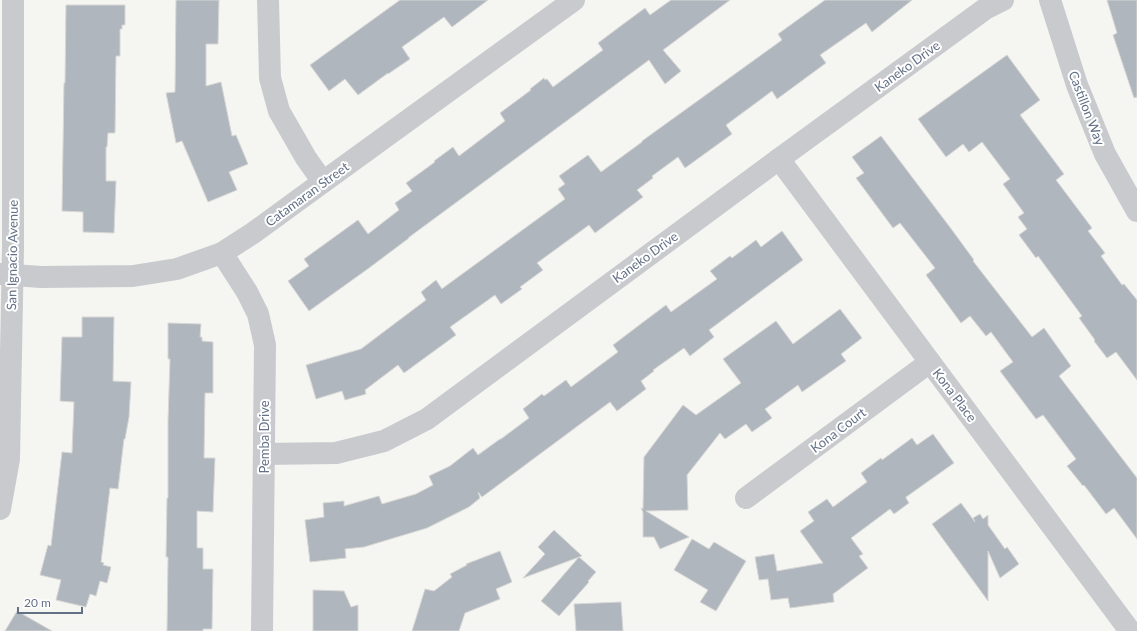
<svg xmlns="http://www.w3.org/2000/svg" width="1137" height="631" viewBox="0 0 1137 631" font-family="Lato,sans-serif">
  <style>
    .building { fill: #b0b6bd; stroke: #d7d7d5 }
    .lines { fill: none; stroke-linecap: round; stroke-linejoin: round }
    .minor { stroke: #c8cace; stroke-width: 22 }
    .labels { text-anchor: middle; stroke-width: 4; stroke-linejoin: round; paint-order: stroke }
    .street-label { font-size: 13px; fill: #637085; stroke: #fff }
  </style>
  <rect width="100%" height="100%" fill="#f5f6f2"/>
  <!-- building -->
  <g class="building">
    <path d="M 176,0 L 219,0 L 218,44 L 206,44 L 206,86 L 221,82 L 232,136 L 236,135 L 248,164 L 229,172 L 237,190 L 208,202 L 182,141 L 176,143 L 166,93 L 175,92 Z"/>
    <path d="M 400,0 L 488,0 L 452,27 L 444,17 L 402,47 L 410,59 L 388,74 L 388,73 L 358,95 L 345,79 L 329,91 L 310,65 Z"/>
    <path d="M 671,0 L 730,0 L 663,50 L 681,71 L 665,84 L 649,60 L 408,238 L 409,238 L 369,268 L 309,311 L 288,281 L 309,266 L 304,259 L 358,220 L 368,234 L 399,210 L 395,203 L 412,191 L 406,183 L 435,162 L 434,161 L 453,147 L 459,156 L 505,121 L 500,113 L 531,90 L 530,89 L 544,78 L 545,80 L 547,79 L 553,87 L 603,50 L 598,43 L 622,25 L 645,8 L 650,15 Z"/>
    <path d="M 825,0 L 912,0 L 872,32 L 866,23 L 820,55 L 826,63 L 777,99 L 772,91 L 726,125 L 732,134 L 685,168 L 678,157 L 652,176 L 653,178 L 637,190 L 643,197 L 595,233 L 589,225 L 537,263 L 543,270 L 520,287 L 522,289 L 501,304 L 495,295 L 450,327 L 456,335 L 404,373 L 398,365 L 365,390 L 366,394 L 345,400 L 342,391 L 316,399 L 306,365 L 361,349 L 426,300 L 421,292 L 436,280 L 442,289 L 443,288 L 565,199 L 558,189 L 565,184 L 559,176 L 588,155 L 601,172 L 642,142 L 642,141 L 782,40 L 778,34 Z"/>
    <path d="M 1107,0 L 1137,0 L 1137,97 L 1134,98 L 1113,35 L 1117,33 Z"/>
    <path d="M 66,5 L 125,5 L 125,25 L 122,25 L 122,29 L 120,29 L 120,56 L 116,56 L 115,133 L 108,133 L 107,147 L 106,147 L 106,181 L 116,181 L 114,233 L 83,232 L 83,212 L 62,211 L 64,83 L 65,83 Z"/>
    <path d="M 1007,55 L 1040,100 L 1020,115 L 1064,174 L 1056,180 L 1092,228 L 1088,231 L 1105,253 L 1101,256 L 1122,285 L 1124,284 L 1137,300 L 1137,380 L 1116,352 L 1107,358 L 1094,341 L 1095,340 L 1079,318 L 1082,316 L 1038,256 L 1036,258 L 1019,235 L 1027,229 L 1018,217 L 1024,213 L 1003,184 L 1010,179 L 982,142 L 969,152 L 963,144 L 946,157 L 918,119 Z"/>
    <path d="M 881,136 L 952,230 L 974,260 L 973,261 L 1032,337 L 1044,328 L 1071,366 L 1059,376 L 1137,478 L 1137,539 L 1114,508 L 1106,514 L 1084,485 L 1083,486 L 1067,466 L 1076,459 L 1043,415 L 1036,419 L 1000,371 L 1013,362 L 991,332 L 986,336 L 970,316 L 961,323 L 926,275 L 935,268 L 900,223 L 893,228 L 856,178 L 864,173 L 852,157 Z"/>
    <path d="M 782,231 L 803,260 L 709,330 L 714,337 L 690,356 L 684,348 L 653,370 L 654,371 L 641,381 L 646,389 L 617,411 L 610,402 L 482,497 L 478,492 L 480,498 L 469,507 L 427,528 L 364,547 L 345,549 L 346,558 L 310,562 L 305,520 L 324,517 L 323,503 L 344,501 L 344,506 L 379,496 L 382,504 L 416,494 L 433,485 L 429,476 L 450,466 L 473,448 L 478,455 L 500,439 L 501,439 L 529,418 L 523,409 L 542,394 L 544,396 L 566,380 L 571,387 L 618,352 L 613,345 L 642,323 L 666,305 L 671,312 L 717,279 L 710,271 L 730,256 L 732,258 L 756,240 L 761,247 Z"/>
    <path d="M 840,309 L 862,338 L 841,354 L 846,361 L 802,392 L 798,385 L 765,409 L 772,418 L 752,432 L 746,424 L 725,439 L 720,433 L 687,475 L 688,510 L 646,511 L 689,537 L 660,549 L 654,537 L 643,537 L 643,512 L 641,508 L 643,509 L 644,457 L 683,405 L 696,415 L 741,383 L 723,359 L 776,321 L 793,344 Z"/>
    <path d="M 82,317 L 114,317 L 113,381 L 131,382 L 129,417 L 125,439 L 124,439 L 118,489 L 110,488 L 101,562 L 104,563 L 103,565 L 111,567 L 107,583 L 100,581 L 96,596 L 90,594 L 86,607 L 56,600 L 61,580 L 40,575 L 48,545 L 51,546 L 62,452 L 72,453 L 74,402 L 60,401 L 62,337 L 82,337 Z"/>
    <path d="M 168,323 L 201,324 L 200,337 L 202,337 L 202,341 L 213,342 L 213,393 L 205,393 L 204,458 L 215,458 L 213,512 L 197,511 L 197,548 L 203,548 L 203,569 L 213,569 L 212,629 L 203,629 L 203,631 L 167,631 L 168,557 L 166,557 L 167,498 L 168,498 L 168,421 L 170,359 L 168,359 Z"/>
    <path d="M 933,434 L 954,463 L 906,497 L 906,498 L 909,503 L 894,514 L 890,509 L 851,538 L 863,554 L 859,556 L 868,568 L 833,594 L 834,602 L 790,608 L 788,598 L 771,600 L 768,579 L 759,580 L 755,557 L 774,554 L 777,571 L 823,563 L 800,531 L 814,521 L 808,512 L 827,499 L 833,507 L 867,482 L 861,473 L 881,458 L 882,460 L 912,438 L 917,445 Z"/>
    <path d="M 961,503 L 975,522 L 973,518 L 980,514 L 983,519 L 988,515 L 988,525 L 1005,549 L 1007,547 L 1019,564 L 1000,578 L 988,551 L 988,601 L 932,524 Z"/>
    <path d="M 554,530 L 582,556 L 523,578 L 545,554 L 538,547 Z"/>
    <path d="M 692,539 L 709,549 L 714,542 L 746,561 L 716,611 L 700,602 L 708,590 L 674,570 Z"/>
    <path d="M 500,551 L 512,582 L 496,589 L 500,599 L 465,613 L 459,631 L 412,631 L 425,589 L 434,591 L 452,577 L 450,574 L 467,565 L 466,564 Z"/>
    <path d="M 579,557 L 596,572 L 588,581 L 589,582 L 559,616 L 541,601 Z"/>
    <path d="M 313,590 L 344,591 L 351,607 L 358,605 L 358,631 L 313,631 Z"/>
    <path d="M 621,602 L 623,631 L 576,631 L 574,604 Z"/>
    <path d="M 17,611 L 52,631 L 5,631 Z"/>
  </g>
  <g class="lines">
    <!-- minor -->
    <g class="minor">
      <path d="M 268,0 L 270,78 L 279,111 L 306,158 L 323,182"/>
      <path d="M 1050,0 L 1077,85 L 1105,154 L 1137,211"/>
      <path d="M 779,159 L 1130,631"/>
      <path d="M 222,253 L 247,292 L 258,314 L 265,345 L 262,631"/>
      <path d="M 0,274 L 41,277 L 133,276 L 177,269 L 222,253 L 253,233 L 323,182 L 574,0"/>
      <path d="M 264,454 L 336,453 L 384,441 L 427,419 L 779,159 L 985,9 L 1003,0"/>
      <path d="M 746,498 L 930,362"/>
      <path d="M 0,509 L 9,459 L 13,247 L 13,0"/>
    </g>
  </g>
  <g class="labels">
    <!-- street labels -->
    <g class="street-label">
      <text transform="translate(907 66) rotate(-36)" y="5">Kaneko Drive</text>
      <text transform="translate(1087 108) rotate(69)" y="5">Castillon Way</text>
      <text transform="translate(307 194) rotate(-36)" y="5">Catamaran Street</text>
      <text transform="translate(12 255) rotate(-89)" y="5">San Ignacio Avenue</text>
      <text transform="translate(645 257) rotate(-36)" y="5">Kaneko Drive</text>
      <text transform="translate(955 395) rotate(53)" y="5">Kona Place</text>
      <text transform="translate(838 430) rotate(-37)" y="5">Kona Court</text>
      <text transform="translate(264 437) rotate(-90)" y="5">Pemba Drive</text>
    </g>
  </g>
  <!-- scale -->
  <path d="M18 607v6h64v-6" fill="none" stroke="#637085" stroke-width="2"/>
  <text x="24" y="607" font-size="12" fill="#637085" stroke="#ffffff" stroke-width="3" paint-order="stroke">20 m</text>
</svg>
